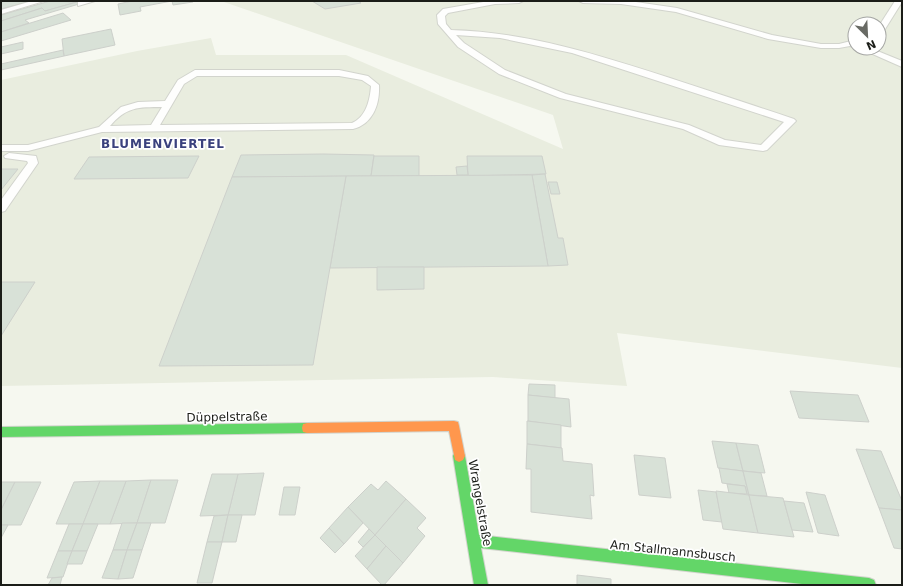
<svg xmlns="http://www.w3.org/2000/svg" width="903" height="586" viewBox="0 0 903 586" font-family="'DejaVu Sans',sans-serif">
  <style>
    .built { fill: #e9eddf; fill-rule: evenodd }
    .building { fill: #d8e1d7; stroke: #cdd0cb }
    .lines { fill: none; stroke-linecap: round; stroke-linejoin: round }
    .lane-casing { stroke: #d2d4cd; stroke-width: 2 }
    .fast-casing { stroke: #d2d4cd; stroke-width: 2 }
    .slow-casing { stroke: #d2d4cd; stroke-width: 2 }
    .lane { fill: #fefefd; fill-rule: evenodd }
    .fast { fill: #63d668; fill-rule: evenodd }
    .slow { fill: #ff974d; fill-rule: evenodd }
    .labels { text-anchor: middle; stroke-width: 3.5; stroke-linejoin: round; paint-order: stroke }
    .far-district-label { font-size: 12px; font-weight: bold; letter-spacing: 1px; fill: #3a417d; stroke: #fff }
    .near-street-label { font-size: 12px; fill: #1b1d18; stroke: #fff }
  </style>
  <rect width="100%" height="100%" fill="#f6f8f0"/>
  <!-- built -->
  <path class="built" d="M 221,1 L 902,1 L 902,368 L 617,333 L 627,386 L 493,377 L 1,386 L 1,80 L 137,51 L 211,38 L 216,55 L 346,55 L 563,149 L 553,115 ZM 855,24 L 879,24 L 879,48 L 855,48 Z"/>
  <!-- building -->
  <g class="building">
    <path d="M 1,1 L 28,1 L 28,2 L 1,9 Z"/>
    <path d="M 50,1 L 77,2 L 45,11 L 42,8 L 1,21 L 1,15 Z"/>
    <path d="M 132,1 L 193,1 L 193,2 L 173,5 L 172,1 L 140,7 L 141,11 L 120,15 L 118,4 Z"/>
    <path d="M 312,1 L 358,1 L 361,3 L 325,9 Z"/>
    <path d="M 77,2 L 79,4 L 25,20 L 29,23 L 1,32 L 1,21 L 42,8 L 45,11 Z"/>
    <path d="M 63,13 L 71,20 L 1,41 L 1,32 Z"/>
    <path d="M 111,29 L 115,45 L 64,56 L 62,39 Z"/>
    <path d="M 23,42 L 23,49 L 1,54 L 1,47 Z"/>
    <path d="M 63,50 L 64,56 L 1,70 L 1,64 Z"/>
    <path d="M 323,154 L 374,155 L 371,176 L 232,177 L 241,155 Z"/>
    <path d="M 199,156 L 188,178 L 74,179 L 89,157 Z"/>
    <path d="M 374,156 L 419,156 L 419,176 L 371,176 Z"/>
    <path d="M 467,156 L 542,156 L 546,174 L 468,176 Z"/>
    <path d="M 467,166 L 468,175 L 457,175 L 456,167 Z"/>
    <path d="M 1,169 L 18,169 L 1,190 Z"/>
    <path d="M 545,174 L 558,238 L 563,238 L 568,265 L 548,266 L 532,175 Z"/>
    <path d="M 532,175 L 548,266 L 330,268 L 346,176 Z"/>
    <path d="M 346,176 L 313,365 L 159,366 L 232,177 Z"/>
    <path d="M 548,182 L 557,182 L 560,194 L 551,194 Z"/>
    <path d="M 377,267 L 424,267 L 424,289 L 377,290 Z"/>
    <path d="M 1,282 L 35,282 L 1,336 Z"/>
    <path d="M 529,384 L 555,385 L 555,398 L 528,395 Z"/>
    <path d="M 790,391 L 858,395 L 869,422 L 799,418 Z"/>
    <path d="M 528,395 L 569,399 L 571,427 L 528,421 Z"/>
    <path d="M 527,421 L 561,425 L 561,448 L 527,444 Z"/>
    <path d="M 712,441 L 736,443 L 743,471 L 718,468 Z"/>
    <path d="M 736,443 L 758,445 L 765,473 L 743,471 Z"/>
    <path d="M 527,444 L 562,448 L 563,461 L 592,464 L 594,496 L 590,495 L 592,519 L 531,512 L 531,469 L 526,469 Z"/>
    <path d="M 856,449 L 881,451 L 902,501 L 902,510 L 879,508 Z"/>
    <path d="M 634,455 L 665,458 L 671,498 L 639,495 Z"/>
    <path d="M 719,468 L 743,471 L 749,495 L 747,494 L 745,486 L 722,483 Z"/>
    <path d="M 743,471 L 761,473 L 767,496 L 749,495 Z"/>
    <path d="M 264,473 L 255,515 L 228,515 L 238,474 Z"/>
    <path d="M 212,474 L 238,474 L 228,515 L 200,516 Z"/>
    <path d="M 151,480 L 137,523 L 110,524 L 126,481 Z"/>
    <path d="M 151,480 L 178,480 L 165,523 L 137,523 Z"/>
    <path d="M 100,481 L 83,524 L 56,524 L 74,482 Z"/>
    <path d="M 100,481 L 126,481 L 110,524 L 83,524 Z"/>
    <path d="M 386,481 L 406,499 L 375,535 L 348,507 L 371,484 L 378,490 Z"/>
    <path d="M 1,482 L 15,482 L 1,510 Z"/>
    <path d="M 15,482 L 41,482 L 21,525 L 1,525 L 1,510 Z"/>
    <path d="M 727,484 L 745,486 L 747,494 L 729,493 Z"/>
    <path d="M 284,487 L 300,487 L 295,515 L 279,515 Z"/>
    <path d="M 698,490 L 716,492 L 722,522 L 703,520 Z"/>
    <path d="M 716,491 L 749,495 L 758,533 L 723,529 Z"/>
    <path d="M 806,492 L 825,495 L 839,536 L 818,533 Z"/>
    <path d="M 749,495 L 783,498 L 794,537 L 758,533 Z"/>
    <path d="M 406,499 L 426,518 L 417,528 L 425,536 L 403,563 L 375,535 Z"/>
    <path d="M 784,501 L 804,503 L 813,532 L 792,530 Z"/>
    <path d="M 348,507 L 363,523 L 344,544 L 329,528 Z"/>
    <path d="M 879,508 L 902,510 L 902,549 L 894,548 Z"/>
    <path d="M 228,515 L 222,542 L 207,542 L 214,516 Z"/>
    <path d="M 228,515 L 242,515 L 236,542 L 222,542 Z"/>
    <path d="M 122,523 L 137,523 L 127,550 L 113,550 Z"/>
    <path d="M 137,523 L 151,523 L 142,550 L 127,550 Z"/>
    <path d="M 69,524 L 83,524 L 72,551 L 58,551 Z"/>
    <path d="M 83,524 L 98,524 L 87,551 L 72,551 Z"/>
    <path d="M 1,525 L 8,525 L 1,538 Z"/>
    <path d="M 329,528 L 344,544 L 335,553 L 320,538 Z"/>
    <path d="M 369,529 L 375,535 L 363,547 L 358,542 Z"/>
    <path d="M 375,535 L 386,546 L 367,569 L 355,556 Z"/>
    <path d="M 207,542 L 222,542 L 212,583 L 197,583 Z"/>
    <path d="M 386,546 L 403,563 L 384,585 L 382,585 L 367,569 Z"/>
    <path d="M 113,550 L 127,550 L 118,579 L 102,578 Z"/>
    <path d="M 127,550 L 142,550 L 133,578 L 118,579 Z"/>
    <path d="M 58,551 L 72,551 L 63,577 L 47,578 Z"/>
    <path d="M 72,551 L 87,551 L 82,564 L 67,564 Z"/>
    <path d="M 577,575 L 611,579 L 611,585 L 577,585 Z"/>
    <path d="M 62,577 L 60,585 L 48,585 L 52,578 Z"/>
  </g>
  <g class="lines">
    <!-- lane casing -->
    <g class="lane-casing">
      <g id="lane">
        <path d="M 32,1 L 44,1 L 1,14 L 1,10 Z"/>
        <path d="M 83,1 L 95,1 L 78,6 L 78,2 Z"/>
        <path d="M 489,1 L 523,1 L 519,3 L 495,4 L 448,13 L 445,16 L 446,24 L 451,30 C 527,32 599,55 670,78 C 712,92 753,105 794,119 L 796,121 L 767,150 L 763,151 L 719,145 L 683,129 L 560,98 L 499,74 L 458,47 L 438,24 L 437,15 L 443,9 ZM 456,35 L 500,38 L 572,53 L 784,122 L 761,145 L 725,140 L 689,125 L 566,94 L 505,70 L 464,43 Z"/>
        <path d="M 579,1 L 629,1 L 677,8 L 772,35 L 821,44 L 839,44 L 851,41 L 855,42 L 855,47 L 850,46 L 839,48 L 821,48 L 768,39 L 676,12 L 621,4 L 583,3 Z"/>
        <path d="M 895,1 L 902,2 L 882,34 L 879,34 L 879,26 Z"/>
        <path d="M 859,48 L 870,48 L 902,61 L 902,67 Z"/>
        <path d="M 195,70 L 339,70 L 368,76 L 379,85 C 380,104 373,124 353,129 L 102,132 L 28,151 L 1,151 L 1,145 L 28,145 L 99,127 L 121,107 L 138,102 L 165,101 L 178,80 ZM 197,76 L 339,76 L 362,80 L 371,86 C 370,100 366,117 352,123 L 160,125 L 184,84 ZM 162,107 L 151,125 L 110,126 C 126,107 138,107 162,107 Z"/>
        <path d="M 9,153 L 36,156 L 38,163 L 5,211 L 1,212 L 1,200 L 28,163 L 27,161 L 5,158 L 4,156 Z"/>
      </g>
    </g>
    <!-- fast casing -->
    <g class="fast-casing">
      <g id="fast">
        <path d="M 307,423 L 311,424 L 312,428 L 311,432 L 307,433 L 1,437 L 1,427 Z"/>
        <path d="M 459,450 L 463,452 L 465,456 L 479,535 L 869,578 L 874,580 L 876,585 L 811,585 L 481,548 L 488,585 L 474,585 L 453,456 L 455,452 Z"/>
      </g>
    </g>
    <!-- slow casing -->
    <g class="slow-casing">
      <path id="slow" d="M 454,421 L 458,422 L 459,426 L 465,456 L 463,460 L 459,462 L 455,460 L 449,431 L 307,433 L 303,432 L 302,428 L 303,424 L 307,423 Z"/>
    </g>
    <!-- lane -->
    <use href="#lane" class="lane"/>
    <!-- fast -->
    <use href="#fast" class="fast"/>
    <!-- slow -->
    <use href="#slow" class="slow"/>
  </g>
  <g class="labels">
    <!-- far-district labels -->
    <g class="far-district-label">
      <text x="163" y="148">BLUMENVIERTEL</text>
    </g>
    <!-- near-street labels -->
    <g class="near-street-label">
      <text transform="translate(227 417) rotate(-1)" y="4">Düppelstraße</text>
      <text transform="translate(480 503) rotate(80)" y="4">Wrangelstraße</text>
      <text transform="translate(673 551) rotate(6)" y="4">Am Stallmannsbusch</text>
    </g>
  </g>
  <!-- border -->
  <rect width="903" height="586" fill="none" stroke="#1b1d18" stroke-width="4"/>
  <!-- north arrow -->
  <g transform="translate(867 36) rotate(156)"><circle r="19" fill="#ffffff" stroke="#a4a5a3"/>
  <path d="M0-3L7 15L0 10L-7 15Z" fill="#686a64"/>
  <text y="-6" font-size="11" font-weight="bold" text-anchor="middle" fill="#1b1d18">N</text>
  </g>
</svg>
